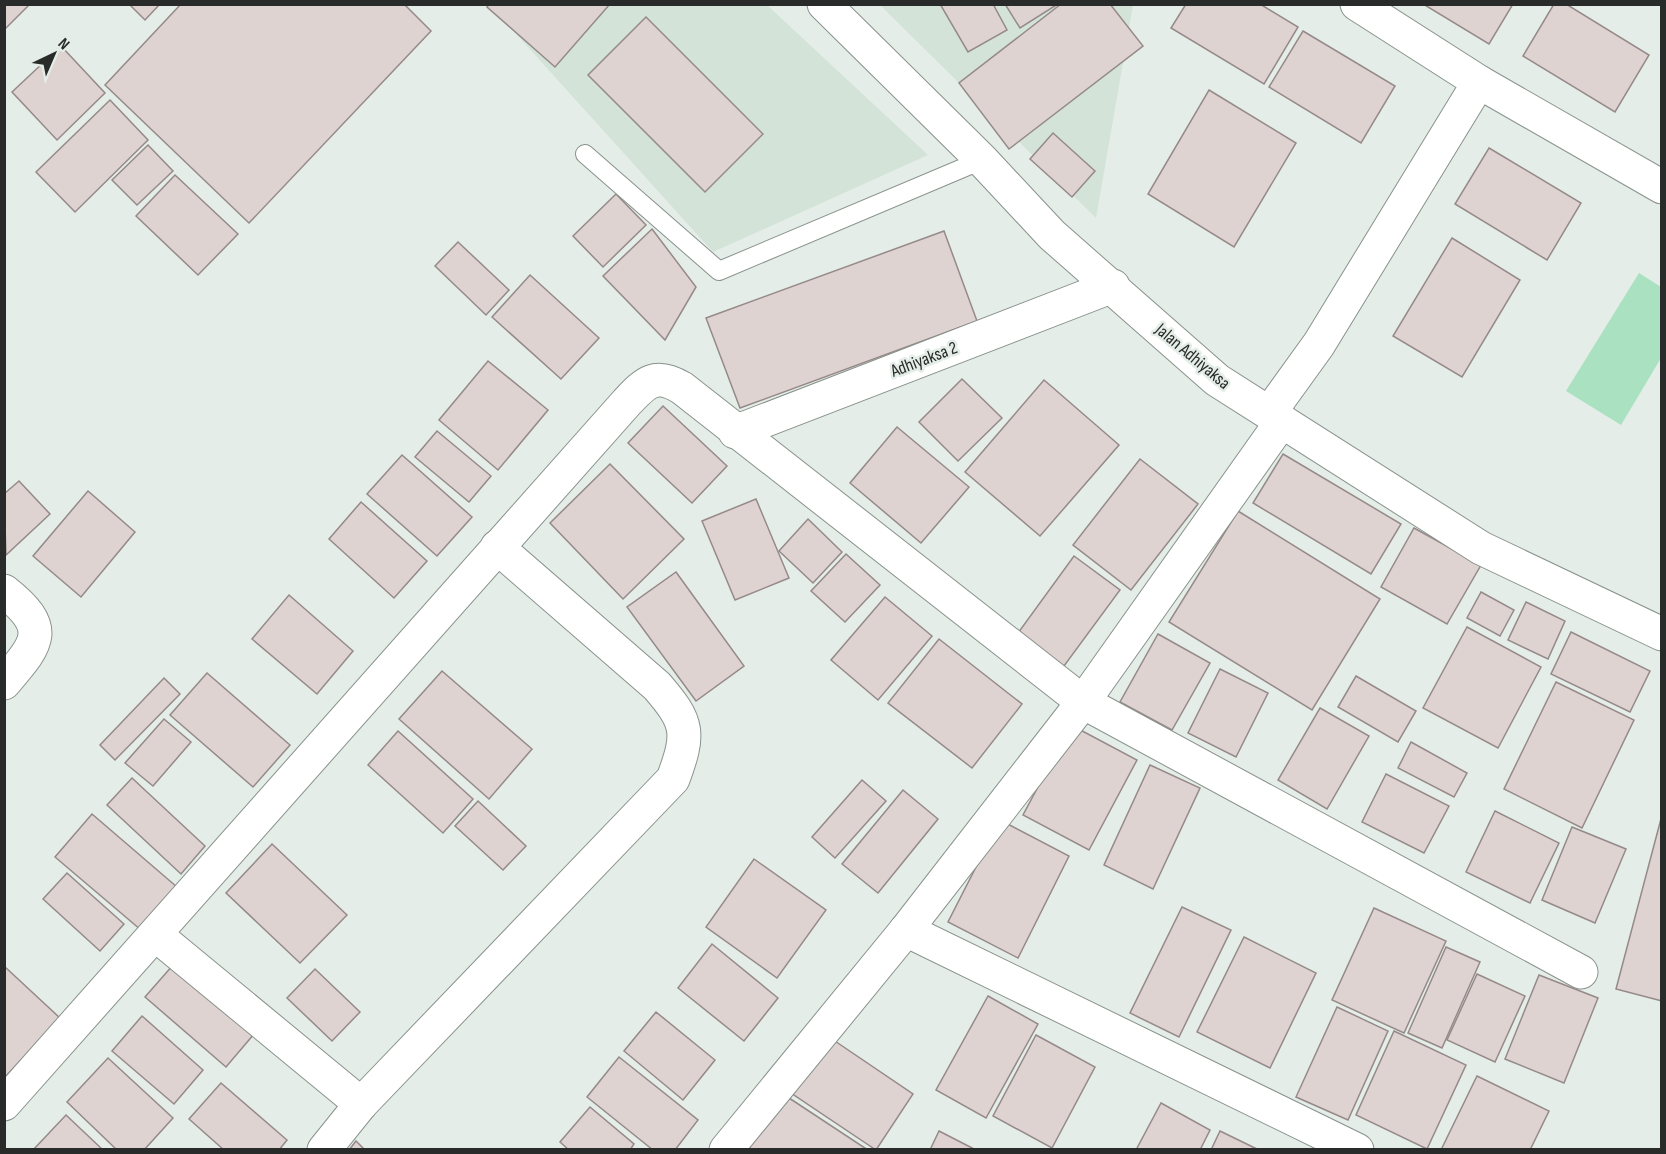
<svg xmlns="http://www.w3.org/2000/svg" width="1666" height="1154" viewBox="0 0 1666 1154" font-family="'Sofia Sans Condensed',sans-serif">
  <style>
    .built { fill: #d3e3d8 }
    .green { fill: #aae1c0 }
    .building { fill: #ded3d1; stroke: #958a89; stroke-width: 1.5 }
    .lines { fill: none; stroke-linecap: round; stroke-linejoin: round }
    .service-casing { stroke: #89928c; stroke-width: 20 }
    .minor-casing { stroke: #89928c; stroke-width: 35 }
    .primary-casing { stroke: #89928c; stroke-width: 35 }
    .service { stroke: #fff; stroke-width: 18 }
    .minor { stroke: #fff; stroke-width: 33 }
    .primary { stroke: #fff; stroke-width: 33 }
    .labels { text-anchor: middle; stroke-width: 5; stroke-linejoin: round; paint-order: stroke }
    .street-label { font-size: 18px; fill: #282b29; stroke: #e4ede7 }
  </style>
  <rect width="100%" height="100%" fill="#e4ede7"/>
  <!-- built -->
  <g class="built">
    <path d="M 490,5 L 767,5 L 928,155 L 713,252 Z"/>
    <path d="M 880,5 L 1133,5 L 1096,218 Z"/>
  </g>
  <!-- green -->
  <path class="green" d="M 1639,273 L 1661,287 L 1661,358 L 1621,425 L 1566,391 Z"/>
  <!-- building -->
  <g class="building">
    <path d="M 4,4 L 30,4 L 4,30 Z"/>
    <path d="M 129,4 L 160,4 L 145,20 Z"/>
    <path d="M 181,4 L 404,4 L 431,31 L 249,223 L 105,85 Z"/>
    <path d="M 489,4 L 610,4 L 555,67 L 487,7 Z"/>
    <path d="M 940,4 L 993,4 L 1007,30 L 968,52 Z"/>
    <path d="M 1005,4 L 1058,4 L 1020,28 Z"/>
    <path d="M 1061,4 L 1110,4 L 1143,46 L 1009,149 L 959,83 Z"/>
    <path d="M 1186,4 L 1260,4 L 1298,27 L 1264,84 L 1171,28 Z"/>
    <path d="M 1423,4 L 1513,4 L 1489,44 Z"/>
    <path d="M 1554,4 L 1566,4 L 1649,55 L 1615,112 L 1523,56 Z"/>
    <path d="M 646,17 L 763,134 L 705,192 L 588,75 Z"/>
    <path d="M 1303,31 L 1395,86 L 1361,143 L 1269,87 Z"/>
    <path d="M 61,46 L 105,93 L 57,140 L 12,92 Z"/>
    <path d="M 1209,90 L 1296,143 L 1234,247 L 1148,194 Z"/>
    <path d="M 110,100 L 148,140 L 75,212 L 36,172 Z"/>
    <path d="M 1053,133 L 1095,171 L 1072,197 L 1030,159 Z"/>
    <path d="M 148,145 L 173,171 L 137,205 L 112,180 Z"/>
    <path d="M 1489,148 L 1581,203 L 1547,260 L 1455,204 Z"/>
    <path d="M 175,175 L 238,234 L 198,275 L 136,216 Z"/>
    <path d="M 616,194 L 646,225 L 603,267 L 573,236 Z"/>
    <path d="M 652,229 L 696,287 L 665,340 L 603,276 Z"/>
    <path d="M 944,231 L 977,321 L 740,408 L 706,318 Z"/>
    <path d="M 1452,238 L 1520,280 L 1462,377 L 1393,336 Z"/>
    <path d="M 458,242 L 509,290 L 486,315 L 435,266 Z"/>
    <path d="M 530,275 L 599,338 L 561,379 L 492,317 Z"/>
    <path d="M 488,361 L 548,410 L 498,470 L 439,420 Z"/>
    <path d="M 962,379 L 1002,418 L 958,461 L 919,422 Z"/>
    <path d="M 1044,380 L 1119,445 L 1040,536 L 965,472 Z"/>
    <path d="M 663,406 L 727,466 L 692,503 L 628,443 Z"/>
    <path d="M 897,427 L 969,487 L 921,543 L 850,483 Z"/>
    <path d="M 437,431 L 491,476 L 469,502 L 415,457 Z"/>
    <path d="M 1283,454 L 1401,524 L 1371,574 L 1253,503 Z"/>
    <path d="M 402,455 L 472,517 L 437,556 L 367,494 Z"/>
    <path d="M 1140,459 L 1198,504 L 1131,590 L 1073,545 Z"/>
    <path d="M 610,464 L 684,539 L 623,599 L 550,523 Z"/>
    <path d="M 19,481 L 50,514 L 6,555 L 4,494 Z"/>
    <path d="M 88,491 L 135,532 L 81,597 L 33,556 Z"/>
    <path d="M 756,499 L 789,578 L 735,600 L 702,521 Z"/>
    <path d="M 361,502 L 427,561 L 394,598 L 329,539 Z"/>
    <path d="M 1238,511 L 1380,599 L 1312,710 L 1169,622 Z"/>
    <path d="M 808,519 L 842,552 L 813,583 L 779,551 Z"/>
    <path d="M 1414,528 L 1481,565 L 1447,624 L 1381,587 Z"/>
    <path d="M 846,554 L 880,585 L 845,622 L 811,591 Z"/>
    <path d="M 1074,556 L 1120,590 L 1064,666 L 1018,633 Z"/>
    <path d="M 676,572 L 744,666 L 696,701 L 627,607 Z"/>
    <path d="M 1481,592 L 1514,610 L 1500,636 L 1467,618 Z"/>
    <path d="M 289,595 L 353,651 L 317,694 L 252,639 Z"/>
    <path d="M 885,597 L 932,636 L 878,700 L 831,660 Z"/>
    <path d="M 1526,602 L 1565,621 L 1548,659 L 1508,640 Z"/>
    <path d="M 1467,627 L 1541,667 L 1498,748 L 1423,708 Z"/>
    <path d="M 1571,632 L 1650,671 L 1630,712 L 1551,674 Z"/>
    <path d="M 1158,634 L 1210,663 L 1172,730 L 1120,702 Z"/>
    <path d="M 939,639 L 1022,704 L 972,768 L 888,703 Z"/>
    <path d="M 1220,669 L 1268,693 L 1236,757 L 1188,733 Z"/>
    <path d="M 442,671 L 532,749 L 489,799 L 399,719 Z"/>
    <path d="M 207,673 L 290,745 L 253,787 L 170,715 Z"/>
    <path d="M 1356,676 L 1416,711 L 1398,742 L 1338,707 Z"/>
    <path d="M 164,678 L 180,694 L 115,760 L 100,745 Z"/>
    <path d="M 1556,682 L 1634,720 L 1582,828 L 1504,789 Z"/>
    <path d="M 1320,708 L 1369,736 L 1327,809 L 1278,780 Z"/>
    <path d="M 164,719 L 191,742 L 153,786 L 125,763 Z"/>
    <path d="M 1071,725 L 1137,760 L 1089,850 L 1023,815 Z"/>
    <path d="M 398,731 L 473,799 L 443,833 L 368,765 Z"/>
    <path d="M 1411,742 L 1467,773 L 1454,797 L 1398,768 Z"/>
    <path d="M 1150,765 L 1200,788 L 1153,889 L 1104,865 Z"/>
    <path d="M 1386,774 L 1449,806 L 1424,853 L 1362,822 Z"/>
    <path d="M 132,778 L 205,846 L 181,874 L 107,805 Z"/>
    <path d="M 862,780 L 886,801 L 835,858 L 812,837 Z"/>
    <path d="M 903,790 L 938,819 L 878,893 L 842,864 Z"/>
    <path d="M 478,801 L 526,846 L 503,870 L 455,826 Z"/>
    <path d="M 1495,811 L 1559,843 L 1530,903 L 1466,872 Z"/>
    <path d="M 92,814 L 177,887 L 141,930 L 55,857 Z"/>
    <path d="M 1662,815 L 1662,1001 L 1616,989 Z"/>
    <path d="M 1000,820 L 1069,856 L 1018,958 L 948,922 Z"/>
    <path d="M 1572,827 L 1626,849 L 1595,923 L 1542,900 Z"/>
    <path d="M 272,844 L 347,915 L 300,963 L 226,893 Z"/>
    <path d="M 754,859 L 826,910 L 777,978 L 706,927 Z"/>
    <path d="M 67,873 L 124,924 L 100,951 L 43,899 Z"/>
    <path d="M 1182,907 L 1231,930 L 1179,1037 L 1130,1013 Z"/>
    <path d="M 1374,908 L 1446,941 L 1404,1033 L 1332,1000 Z"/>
    <path d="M 1244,937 L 1316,973 L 1270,1068 L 1197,1032 Z"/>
    <path d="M 712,944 L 778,998 L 744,1041 L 678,988 Z"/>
    <path d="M 1446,947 L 1480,962 L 1442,1048 L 1408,1033 Z"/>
    <path d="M 173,965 L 254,1034 L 226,1067 L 145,997 Z"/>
    <path d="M 4,966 L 60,1018 L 6,1076 L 4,1075 Z"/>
    <path d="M 315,969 L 360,1012 L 332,1041 L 287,998 Z"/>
    <path d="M 1477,974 L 1525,996 L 1495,1062 L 1447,1040 Z"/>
    <path d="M 1539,975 L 1598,998 L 1564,1083 L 1505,1059 Z"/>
    <path d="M 988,996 L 1038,1024 L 986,1118 L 936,1090 Z"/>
    <path d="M 1337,1007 L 1388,1031 L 1348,1120 L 1296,1097 Z"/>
    <path d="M 656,1012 L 715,1060 L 683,1100 L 624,1051 Z"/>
    <path d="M 142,1016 L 203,1070 L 174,1104 L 112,1051 Z"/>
    <path d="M 1394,1031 L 1466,1065 L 1427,1149 L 1356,1115 Z"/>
    <path d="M 826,1035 L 913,1094 L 876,1150 L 788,1091 Z"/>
    <path d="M 1036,1035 L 1095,1067 L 1052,1148 L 993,1116 Z"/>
    <path d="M 619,1057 L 698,1120 L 675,1150 L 653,1150 L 587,1097 Z"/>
    <path d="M 108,1058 L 173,1118 L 144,1150 L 117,1150 L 67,1102 Z"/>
    <path d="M 1477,1076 L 1549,1111 L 1530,1150 L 1441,1150 Z"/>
    <path d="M 221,1083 L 287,1140 L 279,1150 L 224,1150 L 189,1119 Z"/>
    <path d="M 783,1094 L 868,1150 L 748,1150 Z"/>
    <path d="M 1161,1103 L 1210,1130 L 1200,1150 L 1136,1150 Z"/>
    <path d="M 590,1107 L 634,1144 L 630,1150 L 569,1150 L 560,1142 Z"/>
    <path d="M 66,1115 L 103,1150 L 33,1150 Z"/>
    <path d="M 939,1131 L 976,1150 L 930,1150 Z"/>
    <path d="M 1220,1131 L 1259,1150 L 1211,1150 Z"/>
    <path d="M 356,1141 L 365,1150 L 349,1150 Z"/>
  </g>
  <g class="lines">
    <!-- service casing -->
    <g class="service-casing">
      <path id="service" d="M 585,154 L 719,271 L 982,160"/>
    </g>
    <!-- minor casing -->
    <g class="minor-casing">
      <g id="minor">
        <path d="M 1479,82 L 1662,187"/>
        <path d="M 1270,412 L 1319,344 L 1479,82 L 1357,4"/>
        <path d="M 735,432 L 1113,286"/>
        <path d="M 4,591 C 52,629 38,643 4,683"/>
        <path d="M 906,930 L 1357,1150"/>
        <path d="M 156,935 L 361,1104"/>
        <path d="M 4,1104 L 627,402 C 646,382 655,372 682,388 L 1083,702 L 1581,972"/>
        <path d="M 324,1150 L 361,1104 L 673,779 C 690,733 689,723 657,686 L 497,547"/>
        <path d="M 726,1150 L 906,930 L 1083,702 L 1282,421"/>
      </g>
    </g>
    <!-- primary casing -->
    <g class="primary-casing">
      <path id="primary" d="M 824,4 L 982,160 L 1052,235 L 1217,380 L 1481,548 L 1662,634"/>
    </g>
    <!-- service -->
    <use href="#service" class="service"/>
    <!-- minor -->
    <use href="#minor" class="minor"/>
    <!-- primary -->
    <use href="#primary" class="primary"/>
  </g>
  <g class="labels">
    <!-- street labels -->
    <g class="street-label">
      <text transform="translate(1193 356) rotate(40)" y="6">Jalan Adhiyaksa</text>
      <text transform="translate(924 359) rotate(-21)" y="6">Adhiyaksa 2</text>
    </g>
  </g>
  <!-- border -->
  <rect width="1666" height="1154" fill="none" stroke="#282b29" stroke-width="12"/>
  <!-- north arrow -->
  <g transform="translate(54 54) rotate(44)" stroke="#e4ede7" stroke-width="4.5" paint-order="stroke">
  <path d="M0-4.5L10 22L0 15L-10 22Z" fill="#282b29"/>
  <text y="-9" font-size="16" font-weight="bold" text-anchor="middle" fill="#282b29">N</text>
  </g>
</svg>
